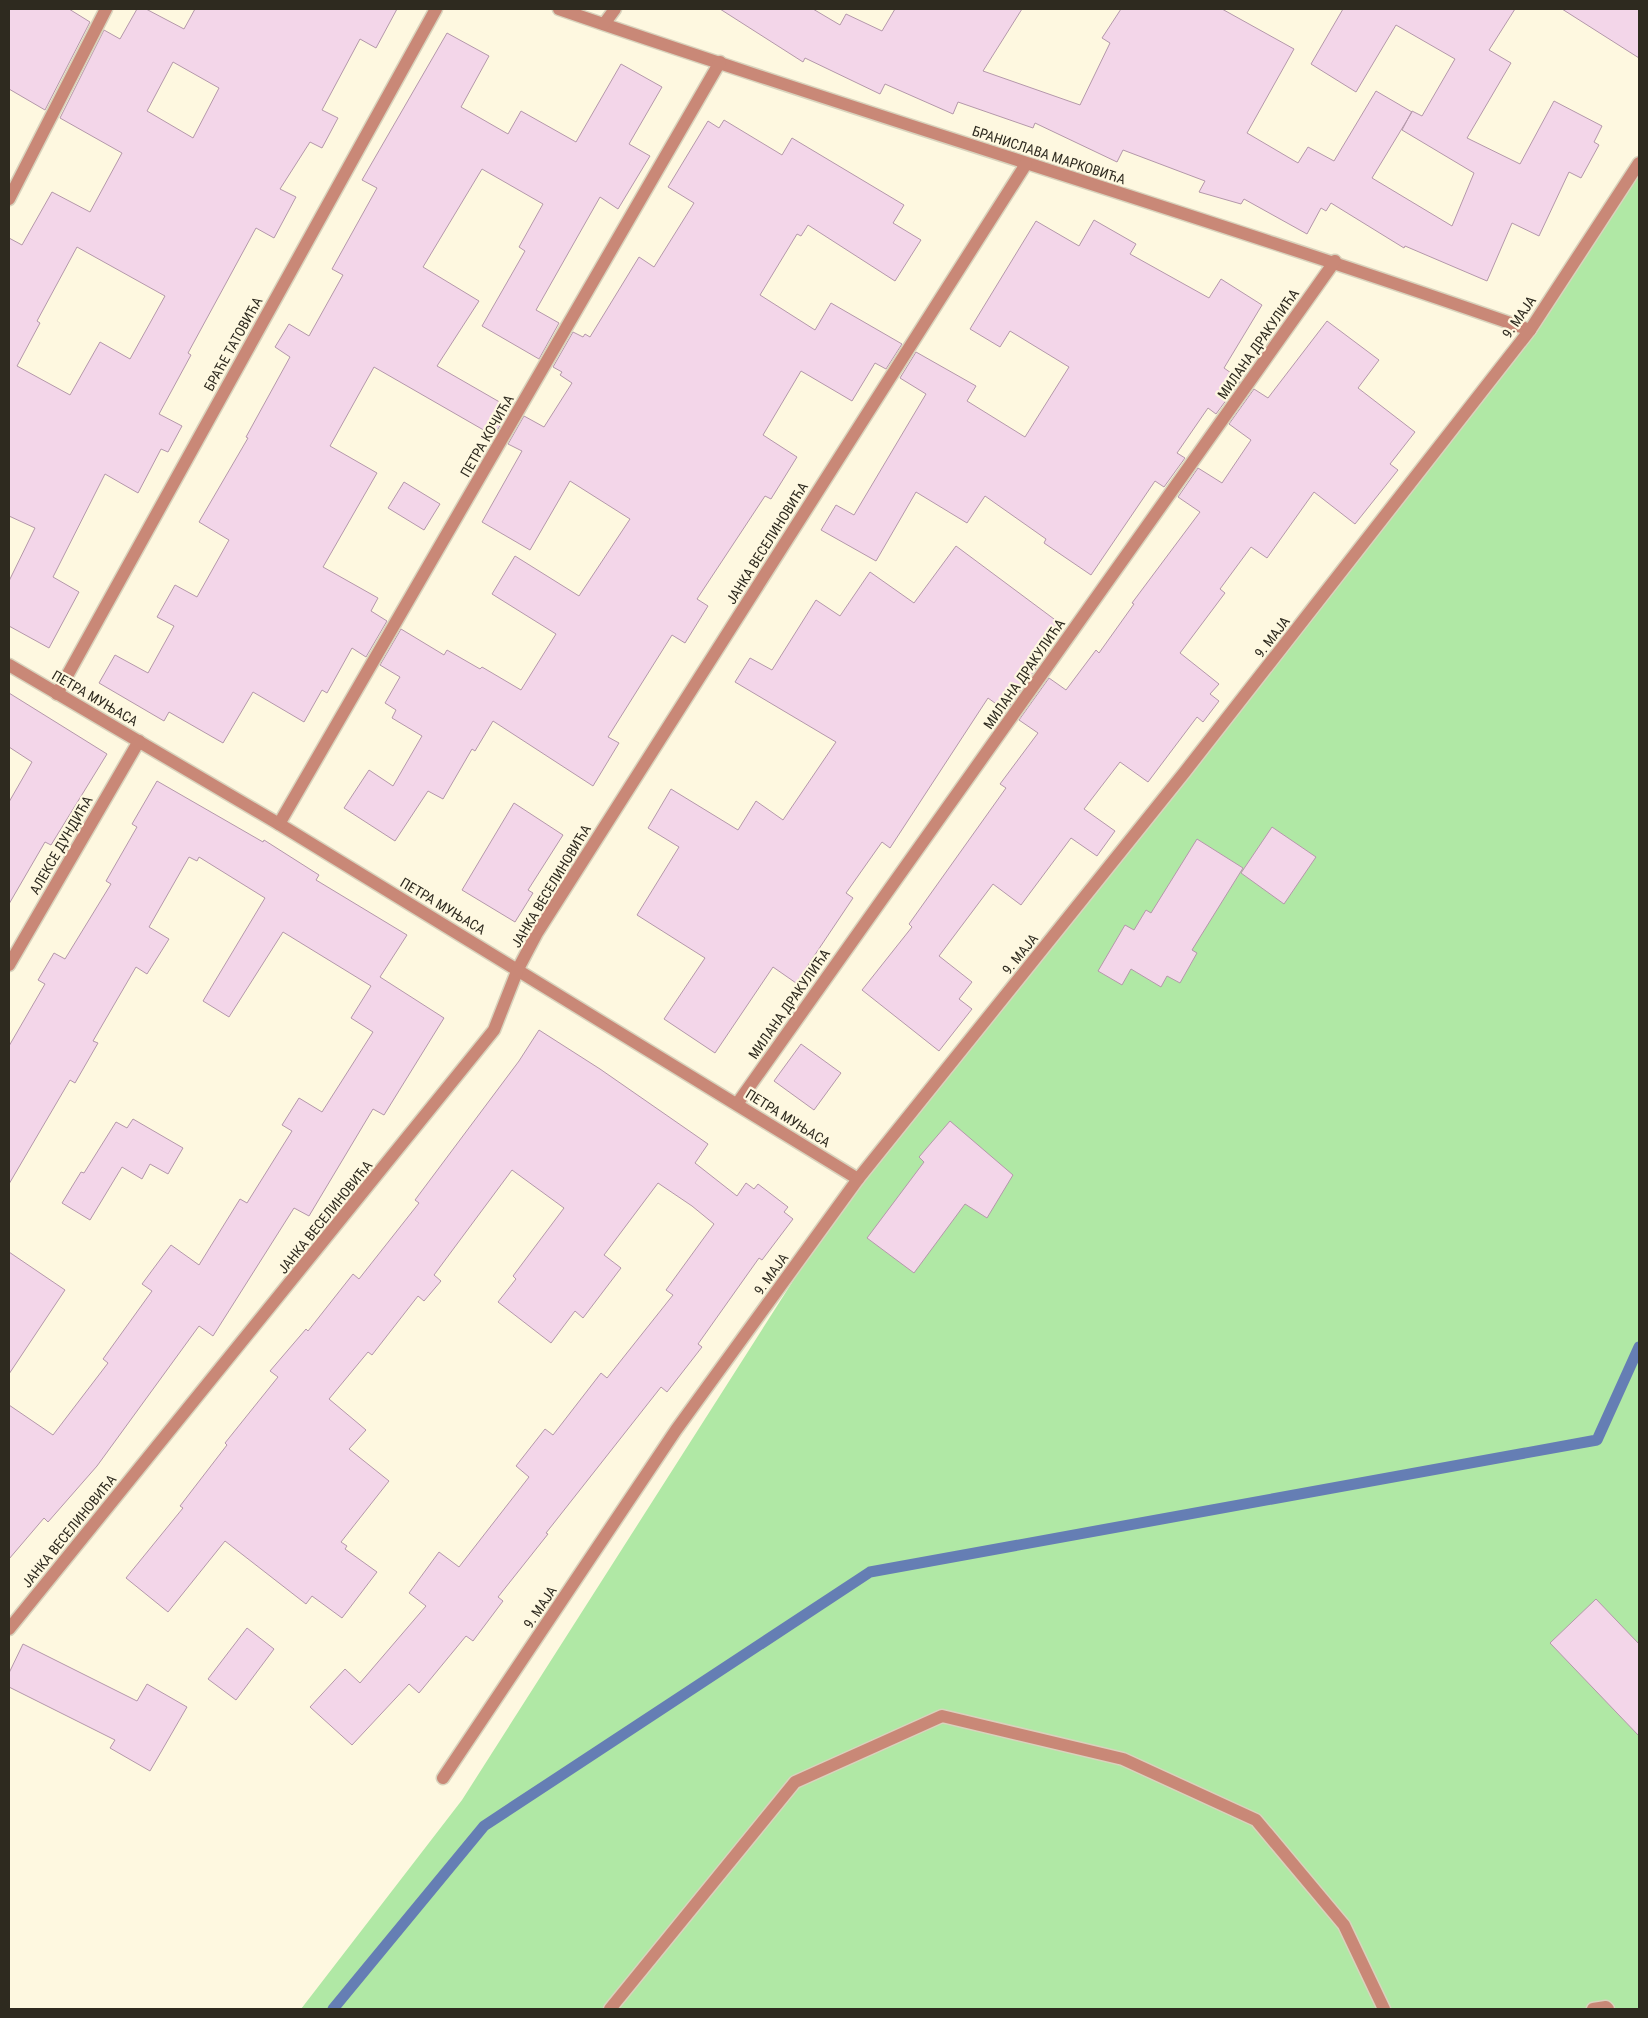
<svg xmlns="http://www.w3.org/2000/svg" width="1648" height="2018" viewBox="0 0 1648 2018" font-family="'Roboto Condensed',sans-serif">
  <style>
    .green { fill: #b0e8a5 }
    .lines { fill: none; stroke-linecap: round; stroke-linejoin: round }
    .stream { stroke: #657eb4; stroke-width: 11 }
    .building { fill: #f3d6e9; stroke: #b498aa; fill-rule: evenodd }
    .minor-casing { stroke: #d9d3bd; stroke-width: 15 }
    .minor { stroke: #c98877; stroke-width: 12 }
    .labels { text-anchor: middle; stroke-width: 4.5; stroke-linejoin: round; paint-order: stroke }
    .street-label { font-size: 14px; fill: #2e2a1f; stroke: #fef8e0 }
  </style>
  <rect width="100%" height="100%" fill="#fef8e0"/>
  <!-- green -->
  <path class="green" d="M 1639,163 L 1639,2009 L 301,2009 L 462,1800 L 858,1179 L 1530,330 Z"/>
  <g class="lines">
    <!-- stream -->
    <path class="stream" d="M 333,2009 L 484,1826 L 870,1572 L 1597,1440 L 1639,1347"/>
  </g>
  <!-- building -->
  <g class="building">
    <path d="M 9,9 L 69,9 L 90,22 L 45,110 L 9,89 Z"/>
    <path d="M 137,9 L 146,9 L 184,29 L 195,9 L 397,9 L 376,48 L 360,39 L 322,110 L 338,118 L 322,148 L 310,142 L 280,189 L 296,197 L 274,238 L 256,228 L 188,353 L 191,355 L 159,414 L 182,426 L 168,452 L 161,449 L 138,493 L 105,474 L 53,577 L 79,592 L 49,648 L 9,626 L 9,581 L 35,528 L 9,516 L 9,238 L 22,245 L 52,192 L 90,212 L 122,153 L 60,118 L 104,30 L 120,39 ZM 173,62 L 219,88 L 193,138 L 147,111 ZM 77,247 L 165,296 L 130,359 L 100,342 L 70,395 L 17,366 L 40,323 L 37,321 Z"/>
    <path d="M 720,9 L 813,9 L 840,25 L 846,14 L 882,31 L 895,9 L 1022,9 L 983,71 L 1080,105 L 1110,43 L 1102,38 L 1121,9 L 1222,9 L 1294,49 L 1247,133 L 1298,163 L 1308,147 L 1334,161 L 1376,91 L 1412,112 L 1372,178 L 1452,226 L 1474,173 L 1402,130 L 1412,111 L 1422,116 L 1455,59 L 1396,25 L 1356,92 L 1311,64 L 1343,9 L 1515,9 L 1489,50 L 1511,63 L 1467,138 L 1520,164 L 1554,101 L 1602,126 L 1594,142 L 1599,145 L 1581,178 L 1569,172 L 1539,236 L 1512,223 L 1487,281 L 1405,246 L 1404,248 L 1331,203 L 1326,211 L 1321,208 L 1307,234 L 1244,199 L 1241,204 L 1199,192 L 1205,181 L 1123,150 L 1117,162 L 1035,123 L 1033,128 L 958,102 L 953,114 L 885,84 L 880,94 L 805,58 L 803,62 Z"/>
    <path d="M 1562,9 L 1639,9 L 1639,58 Z"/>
    <path d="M 447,33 L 489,56 L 461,107 L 508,134 L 521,111 L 576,142 L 621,64 L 662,87 L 629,144 L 650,156 L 618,209 L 600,197 L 536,310 L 559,323 L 539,359 L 482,326 L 525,251 L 519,247 L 543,204 L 482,169 L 423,267 L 479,301 L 437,366 L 510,408 L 494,436 L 374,367 L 330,446 L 377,473 L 323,567 L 378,598 L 371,611 L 387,621 L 366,657 L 352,648 L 327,693 L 322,690 L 304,722 L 253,692 L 223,743 L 169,712 L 164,721 L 99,683 L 115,655 L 148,673 L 174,626 L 157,617 L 175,585 L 197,597 L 229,540 L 199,522 L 248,438 L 246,437 L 290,357 L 275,347 L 289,324 L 309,336 L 343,275 L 332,269 L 377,188 L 362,180 Z"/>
    <path d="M 724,120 L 782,155 L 792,138 L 904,205 L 893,223 L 921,240 L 895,281 L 808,225 L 801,236 L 797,234 L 760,295 L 815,330 L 831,303 L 902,344 L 886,369 L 875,363 L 852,401 L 801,371 L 763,435 L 797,457 L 771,499 L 765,496 L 697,599 L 708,606 L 685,643 L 672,635 L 608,737 L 619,743 L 593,786 L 493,721 L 475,751 L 472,749 L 443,799 L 428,791 L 395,841 L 344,808 L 369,770 L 393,786 L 422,736 L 392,718 L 396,710 L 385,703 L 400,677 L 380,665 L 401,629 L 444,655 L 447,650 L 480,669 L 482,667 L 521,690 L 556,634 L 492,594 L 515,556 L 579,596 L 630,519 L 570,481 L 530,550 L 482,522 L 522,451 L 508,444 L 524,416 L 544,427 L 572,383 L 560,375 L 562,372 L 553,367 L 573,332 L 583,337 L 585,334 L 590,337 L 639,257 L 654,267 L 694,203 L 668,187 L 708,121 L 719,128 Z"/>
    <path d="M 1094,220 L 1136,244 L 1130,254 L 1209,298 L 1221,279 L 1262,305 L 1224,368 L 1241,380 L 1216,414 L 1208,408 L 1177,453 L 1185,458 L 1164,487 L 1155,481 L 1091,575 L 1044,543 L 1046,539 L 985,496 L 967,523 L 916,492 L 876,561 L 821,530 L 836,505 L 854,515 L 926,394 L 900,378 L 916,352 L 976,386 L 967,401 L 1025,437 L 1069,367 L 1010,331 L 1000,347 L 970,329 L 1036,221 L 1079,246 Z"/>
    <path d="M 1327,321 L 1379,360 L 1358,388 L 1415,432 L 1390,464 L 1398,470 L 1355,524 L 1314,492 L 1267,558 L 1251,547 L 1220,589 L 1225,593 L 1180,653 L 1219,684 L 1210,694 L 1219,701 L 1203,722 L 1197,717 L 1148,782 L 1120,762 L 1084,809 L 1115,831 L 1097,856 L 1071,838 L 1021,905 L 993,884 L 939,956 L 972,982 L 959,999 L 972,1009 L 939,1051 L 862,990 L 912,927 L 909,924 L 1006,788 L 1000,784 L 1038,733 L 1019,720 L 1049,678 L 1066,690 L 1096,650 L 1099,653 L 1134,604 L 1132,603 L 1200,512 L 1178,497 L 1198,468 L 1222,483 L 1251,440 L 1229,424 L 1254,389 L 1268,398 Z"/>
    <path d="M 404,482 L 440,504 L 424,530 L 388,508 Z"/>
    <path d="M 956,546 L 1058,622 L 1030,663 L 1036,668 L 1006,711 L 988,698 L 890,848 L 882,842 L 846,893 L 853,898 L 796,983 L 773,967 L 715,1053 L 664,1019 L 705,958 L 637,915 L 679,847 L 648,828 L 671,789 L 738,830 L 756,801 L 783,820 L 836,742 L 735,682 L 750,658 L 772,670 L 816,600 L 840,616 L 870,572 L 914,603 Z"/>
    <path d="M 9,693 L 107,754 L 51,845 L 45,842 L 9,904 L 9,802 L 32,762 L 9,747 Z"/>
    <path d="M 157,781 L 263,842 L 264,840 L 319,875 L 316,880 L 407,935 L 380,977 L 444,1018 L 384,1115 L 373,1109 L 309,1216 L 294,1208 L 213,1336 L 199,1326 L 97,1466 L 48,1522 L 44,1518 L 9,1559 L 9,1405 L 53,1435 L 108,1363 L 103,1359 L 152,1291 L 142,1284 L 171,1245 L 199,1265 L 240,1199 L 247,1203 L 292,1131 L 282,1125 L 299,1098 L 322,1112 L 373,1032 L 351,1018 L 371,986 L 283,932 L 229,1017 L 203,1001 L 265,898 L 199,857 L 197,861 L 189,857 L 149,927 L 169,939 L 147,974 L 136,967 L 93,1041 L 98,1043 L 75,1083 L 70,1080 L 9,1184 L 9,1046 L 45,984 L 38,980 L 54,953 L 65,959 L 111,884 L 106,881 L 137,827 L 132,824 Z"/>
    <path d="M 514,803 L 563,835 L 528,890 L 533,893 L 515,922 L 462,890 Z"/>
    <path d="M 1272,827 L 1316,857 L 1284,904 L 1241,873 Z"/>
    <path d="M 1197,839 L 1243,868 L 1192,950 L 1197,953 L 1180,983 L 1167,976 L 1161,987 L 1131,969 L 1122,985 L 1098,971 L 1125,925 L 1134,930 L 1146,910 L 1151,913 Z"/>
    <path d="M 539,1030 L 600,1069 L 708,1144 L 695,1163 L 737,1196 L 746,1183 L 754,1189 L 758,1184 L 788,1207 L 784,1212 L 793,1219 L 762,1260 L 759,1258 L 698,1344 L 702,1347 L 667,1392 L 661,1387 L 546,1533 L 548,1534 L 498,1597 L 503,1601 L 473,1641 L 466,1636 L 419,1693 L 409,1684 L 352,1745 L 310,1707 L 345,1669 L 360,1683 L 426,1606 L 409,1593 L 439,1552 L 459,1567 L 529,1477 L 516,1466 L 545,1429 L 553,1435 L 601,1373 L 607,1378 L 673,1295 L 666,1290 L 714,1224 L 692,1206 L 658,1183 L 604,1255 L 621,1268 L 583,1318 L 575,1311 L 551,1343 L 498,1302 L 516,1279 L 513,1276 L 564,1208 L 512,1170 L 434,1275 L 441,1281 L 424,1301 L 418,1296 L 372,1355 L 368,1352 L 329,1399 L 366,1430 L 349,1449 L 389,1481 L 341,1542 L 347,1546 L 345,1549 L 377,1572 L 342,1618 L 312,1596 L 306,1604 L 225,1541 L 168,1612 L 126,1578 L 183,1508 L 180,1506 L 227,1445 L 225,1443 L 278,1377 L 270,1371 L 306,1329 L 308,1331 L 353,1274 L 359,1279 L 419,1203 L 415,1200 L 519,1061 Z"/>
    <path d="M 801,1044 L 841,1073 L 814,1110 L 774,1081 Z"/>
    <path d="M 133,1119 L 183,1148 L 168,1174 L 150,1164 L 142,1179 L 122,1167 L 90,1220 L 62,1203 L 81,1172 L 84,1173 L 116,1122 L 127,1128 Z"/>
    <path d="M 950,1121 L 1013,1175 L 987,1218 L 965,1204 L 914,1273 L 867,1238 L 924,1162 L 919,1157 Z"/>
    <path d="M 9,1252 L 65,1290 L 9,1374 Z"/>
    <path d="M 1596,1599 L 1639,1644 L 1639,1736 L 1550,1643 Z"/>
    <path d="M 247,1628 L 274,1649 L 236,1700 L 208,1679 Z"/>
    <path d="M 23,1644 L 137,1701 L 147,1684 L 187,1707 L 150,1771 L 110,1748 L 115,1740 L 9,1687 L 9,1673 Z"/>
  </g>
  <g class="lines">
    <!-- minor casing -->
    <g class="minor-casing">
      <g id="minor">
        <path d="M 559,9 C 881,120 1208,217 1530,330"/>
        <path d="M 604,24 L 615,9"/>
        <path d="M 9,199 L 106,9"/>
        <path d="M 9,665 L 279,824 L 858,1179"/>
        <path d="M 57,694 L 436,9"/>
        <path d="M 279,824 L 720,62"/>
        <path d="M 9,965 L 139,741"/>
        <path d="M 737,1104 L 1335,261"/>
        <path d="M 9,1629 L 494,1030 L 518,969 L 537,933 L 1026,164"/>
        <path d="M 443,1778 L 676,1430 L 858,1179 L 1184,773 L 1530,330 L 1639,163"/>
        <path d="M 610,2009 L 795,1782 L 942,1716 L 1123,1759 L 1256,1820 L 1344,1925 L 1384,2009"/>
        <path d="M 1593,2009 L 1606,2007 L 1608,2009"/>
      </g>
    </g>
    <!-- minor -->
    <use href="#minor" class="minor"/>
  </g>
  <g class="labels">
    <!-- street labels -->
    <g class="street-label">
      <text transform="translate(1049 155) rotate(18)" y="5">БРАНИСЛАВА МАРКОВИЋА</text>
      <text transform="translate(1519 317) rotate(-55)" y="5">9. МАЈА</text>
      <text transform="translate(233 344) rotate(-61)" y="5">БРАЋЕ ТАТОВИЋА</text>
      <text transform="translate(1258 344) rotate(-55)" y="5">МИЛАНА ДРАКУЛИЋА</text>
      <text transform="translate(487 436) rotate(-60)" y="5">ПЕТРА КОЧИЋА</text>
      <text transform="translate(767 543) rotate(-58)" y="5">ЈАНКА ВЕСЕЛИНОВИЋА</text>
      <text transform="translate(1272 637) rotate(-52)" y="5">9. МАЈА</text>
      <text transform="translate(1024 674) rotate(-55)" y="5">МИЛАНА ДРАКУЛИЋА</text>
      <text transform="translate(95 698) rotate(30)" y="5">ПЕТРА МУЊАСА</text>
      <text transform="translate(61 845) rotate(-60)" y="5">АЛЕКСЕ ДУНДИЋА</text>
      <text transform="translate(551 886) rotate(-59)" y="5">ЈАНКА ВЕСЕЛИНОВИЋА</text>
      <text transform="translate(443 906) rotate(31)" y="5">ПЕТРА МУЊАСА</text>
      <text transform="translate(1020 954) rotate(-51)" y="5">9. МАЈА</text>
      <text transform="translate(789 1004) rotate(-55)" y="5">МИЛАНА ДРАКУЛИЋА</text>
      <text transform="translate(788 1118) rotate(32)" y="5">ПЕТРА МУЊАСА</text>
      <text transform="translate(325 1217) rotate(-51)" y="5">ЈАНКА ВЕСЕЛИНОВИЋА</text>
      <text transform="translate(771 1274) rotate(-54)" y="5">9. МАЈА</text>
      <text transform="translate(69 1531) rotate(-51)" y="5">ЈАНКА ВЕСЕЛИНОВИЋА</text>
      <text transform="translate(540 1607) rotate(-56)" y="5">9. МАЈА</text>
    </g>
  </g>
  <!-- border -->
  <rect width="1648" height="2018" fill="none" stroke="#2e2a1f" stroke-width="20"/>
</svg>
